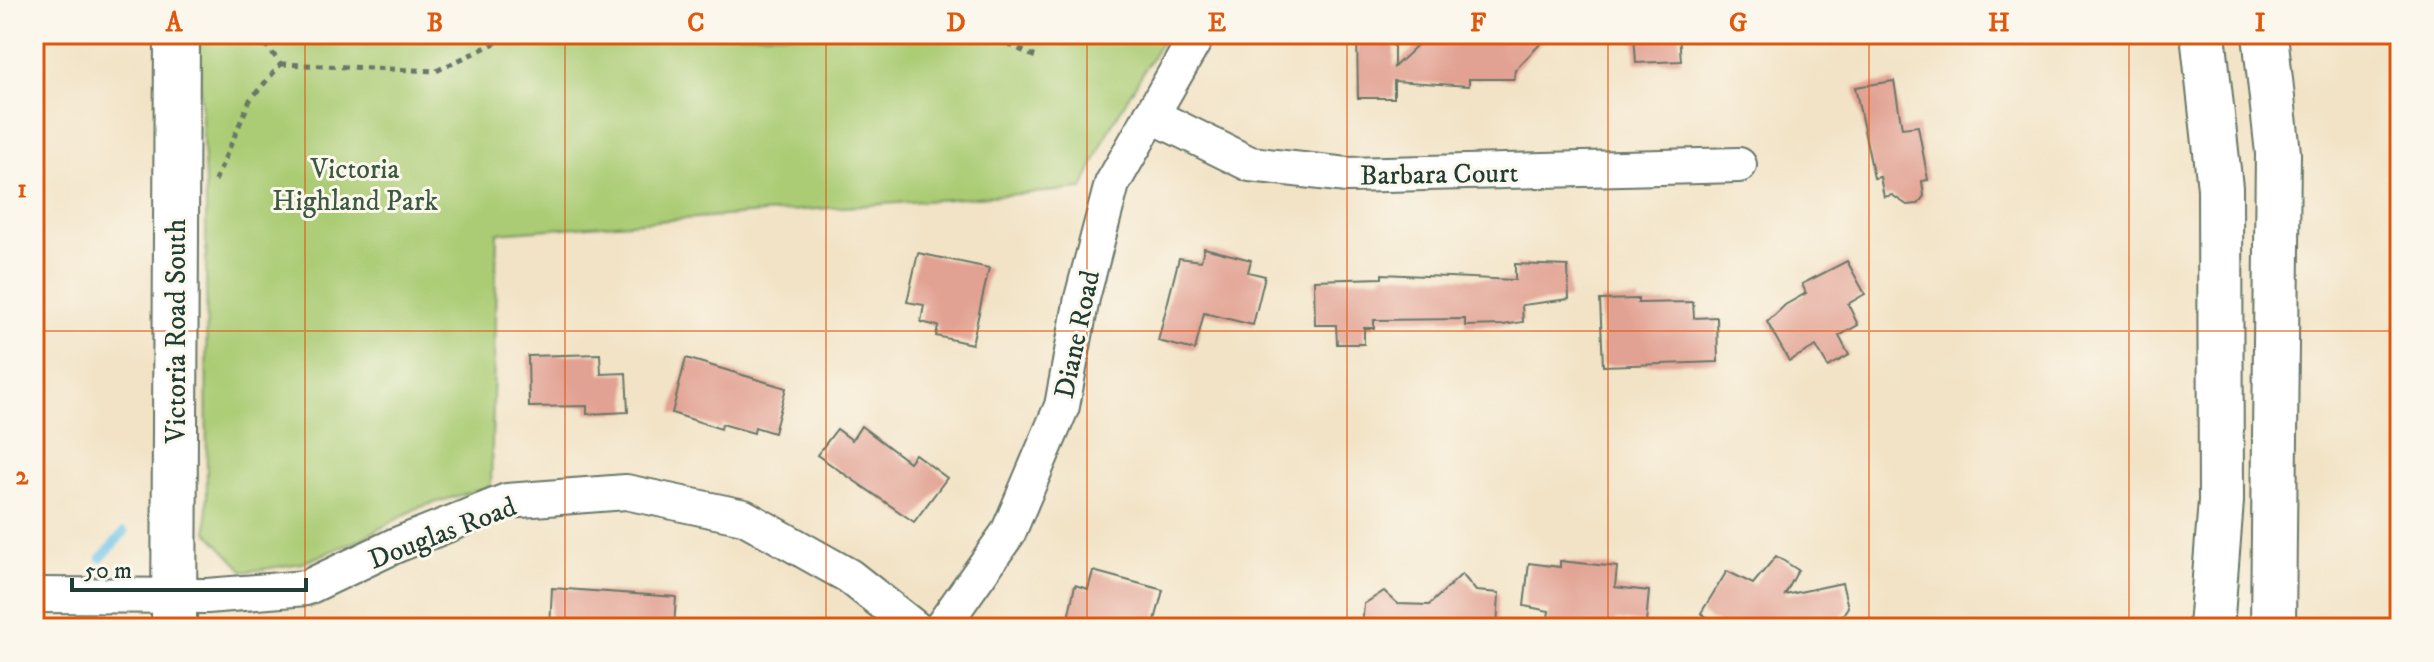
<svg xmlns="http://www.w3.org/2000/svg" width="2434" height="662" viewBox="0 0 2434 662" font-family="'IM FELL DW Pica',serif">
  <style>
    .green { fill: #abcc74; stroke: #658454; stroke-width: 2 }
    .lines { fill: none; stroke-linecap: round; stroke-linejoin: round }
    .stream { stroke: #6bc2e9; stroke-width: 9 }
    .building { fill: #e2a293 }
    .street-casing { stroke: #697767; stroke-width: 38 }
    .secondary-casing { stroke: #697767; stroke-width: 48 }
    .highway-casing { stroke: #697767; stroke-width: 48 }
    .path { stroke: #697767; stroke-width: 5; stroke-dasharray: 6 6; stroke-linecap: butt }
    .street { stroke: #fff; stroke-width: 34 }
    .secondary { stroke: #fff; stroke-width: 44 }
    .highway { stroke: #fff; stroke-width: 44 }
    .grid { fill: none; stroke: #de580e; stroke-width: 2; stroke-opacity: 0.55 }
    .labels { text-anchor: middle; stroke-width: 6; stroke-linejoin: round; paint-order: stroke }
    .park-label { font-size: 28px; fill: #3b5a41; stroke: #fbf7ec }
    .street-label { font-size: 28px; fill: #1f3d34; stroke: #fbf7ec }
    .neatline { fill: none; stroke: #de580e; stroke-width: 3 }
    .grid-label { font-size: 26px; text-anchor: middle; font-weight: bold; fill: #de580e }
  </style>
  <rect width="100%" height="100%" fill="#fbf7ec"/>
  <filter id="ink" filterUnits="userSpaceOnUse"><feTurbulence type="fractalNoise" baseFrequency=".0125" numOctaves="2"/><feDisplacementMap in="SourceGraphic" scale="16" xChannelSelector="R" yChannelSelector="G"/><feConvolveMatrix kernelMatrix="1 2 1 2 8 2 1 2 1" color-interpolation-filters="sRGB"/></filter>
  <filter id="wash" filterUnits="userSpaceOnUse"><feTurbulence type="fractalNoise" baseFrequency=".006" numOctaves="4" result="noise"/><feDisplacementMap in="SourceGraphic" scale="32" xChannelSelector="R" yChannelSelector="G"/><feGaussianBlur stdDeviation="1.8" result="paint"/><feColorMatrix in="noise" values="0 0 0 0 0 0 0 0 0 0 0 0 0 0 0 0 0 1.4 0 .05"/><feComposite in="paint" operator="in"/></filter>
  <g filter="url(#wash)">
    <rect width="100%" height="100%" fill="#f2e3c6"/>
    <!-- green -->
    <path class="green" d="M 198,34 L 1166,34 L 1108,131 L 1083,189 L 497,233 L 491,486 L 417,508 L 359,540 L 302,563 L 245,572 L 207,532 L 206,205 Z"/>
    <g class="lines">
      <!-- stream -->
      <path class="stream" d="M 101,558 L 124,532"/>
    </g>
    <g id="blocks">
      <!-- building -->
      <g class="building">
        <path d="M 1357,34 L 1394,34 L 1394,67 L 1429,34 L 1550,34 L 1515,70 L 1514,79 L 1469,79 L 1469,86 L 1394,81 L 1394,98 L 1358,98 Z"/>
        <path d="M 1634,34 L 1679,34 L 1681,61 L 1636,63 Z"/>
        <path d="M 1894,81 L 1902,128 L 1918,126 L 1928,180 L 1922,181 L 1924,196 L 1918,204 L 1907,205 L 1892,195 L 1884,197 L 1880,177 L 1874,178 L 1855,87 Z"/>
        <path d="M 1204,248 L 1251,260 L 1248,272 L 1265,276 L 1253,325 L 1204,313 L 1195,350 L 1158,341 L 1179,258 L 1201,261 Z"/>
        <path d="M 918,253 L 989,268 L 972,344 L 936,336 L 938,326 L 921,322 L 924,305 L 907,302 Z"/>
        <path d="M 1847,261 L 1865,294 L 1848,304 L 1858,325 L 1839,336 L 1849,355 L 1828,367 L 1816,346 L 1789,361 L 1767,322 L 1785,305 L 1806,293 L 1802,284 Z"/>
        <path d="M 1515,264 L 1568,266 L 1569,299 L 1522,305 L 1523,322 L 1503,325 L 1465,326 L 1465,319 L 1374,320 L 1374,328 L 1364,328 L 1364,344 L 1337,344 L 1336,325 L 1315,325 L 1314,280 L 1382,278 L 1382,274 L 1515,280 Z"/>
        <path d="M 1638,299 L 1638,303 L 1693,302 L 1694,318 L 1717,317 L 1718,362 L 1603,366 L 1600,300 Z"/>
        <path d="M 600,354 L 601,374 L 626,373 L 628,412 L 587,414 L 587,406 L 529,407 L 528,356 Z"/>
        <path d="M 686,358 L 786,388 L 774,433 L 755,427 L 754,433 L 722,424 L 721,429 L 672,413 Z"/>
        <path d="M 861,426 L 909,462 L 915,454 L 947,478 L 914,522 L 817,455 L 837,429 L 852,440 Z"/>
        <path d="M 1776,556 L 1798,570 L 1785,595 L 1842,583 L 1848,607 L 1834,628 L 1722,628 L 1701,613 L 1727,571 L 1753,584 Z"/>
        <path d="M 1560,561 L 1617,567 L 1615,587 L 1649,591 L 1646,623 L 1616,620 L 1616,627 L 1582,623 L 1581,628 L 1547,626 L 1549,611 L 1524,606 L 1529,563 L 1560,567 Z"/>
        <path d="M 1093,571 L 1163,590 L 1153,628 L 1066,628 L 1075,585 L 1088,589 Z"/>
        <path d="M 1462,574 L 1476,591 L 1499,593 L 1497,628 L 1362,628 L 1364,604 L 1384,591 L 1398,604 L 1429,605 Z"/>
        <path d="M 552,588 L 676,597 L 674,628 L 550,628 Z"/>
      </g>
    </g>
  </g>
  <g filter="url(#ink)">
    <use href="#blocks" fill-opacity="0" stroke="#697767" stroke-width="2"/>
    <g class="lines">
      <!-- street casing -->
      <g class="street-casing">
        <g id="street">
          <path d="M 1151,115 L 1250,164 L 1347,175 L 1739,165"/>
          <path d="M 34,595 L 207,596 L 306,588 L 394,546 L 507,501 L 626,492 L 744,517 L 849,576 L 915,628"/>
          <path d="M 941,628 L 1008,533 L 1062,406 L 1082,298 L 1112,184 L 1198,34"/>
        </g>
      </g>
      <!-- secondary casing -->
      <g class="secondary-casing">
        <path id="secondary" d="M 174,628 L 177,34"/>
      </g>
      <!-- highway casing -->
      <g class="highway-casing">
        <g id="highway">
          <path d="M 2203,34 L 2220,188 L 2221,501 L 2211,628"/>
          <path d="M 2265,34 L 2278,153 L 2273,628"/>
        </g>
      </g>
      <!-- path -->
      <g class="path">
        <path d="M 986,34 L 1038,58"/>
        <path d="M 281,64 L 436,71 L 514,34"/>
        <path d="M 215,181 L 250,100 L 281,64 L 257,34"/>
      </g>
      <!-- street -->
      <use href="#street" class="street"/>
      <!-- secondary -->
      <use href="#secondary" class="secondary"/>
      <!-- highway -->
      <use href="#highway" class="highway"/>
    </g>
  </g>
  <!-- grid -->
  <path class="grid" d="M 305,34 L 305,628M 565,34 L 565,628M 826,34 L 826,628M 1087,34 L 1087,628M 1347,34 L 1347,628M 1608,34 L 1608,628M 1869,34 L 1869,628M 2129,34 L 2129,628M 34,331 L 2400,331"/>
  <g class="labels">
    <!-- park labels -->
    <g class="park-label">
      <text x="355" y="178">Victoria<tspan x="355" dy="32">Highland Park</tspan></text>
    </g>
    <!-- street labels -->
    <g class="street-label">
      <text transform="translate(1439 173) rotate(-1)" y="10">Barbara Court</text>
      <text transform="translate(175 331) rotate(-90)" y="10">Victoria Road South</text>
      <text transform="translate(1076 334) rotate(-78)" y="10">Diane Road</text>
      <text transform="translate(442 532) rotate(-21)" y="10">Douglas Road</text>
    </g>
  </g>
  <!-- margin -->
  <rect width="2434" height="662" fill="none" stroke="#fbf7ec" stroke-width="88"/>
  <!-- scale -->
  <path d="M72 578v12h234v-12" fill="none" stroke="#1f3d34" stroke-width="4"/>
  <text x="84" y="578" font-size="24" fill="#1f3d34" stroke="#fbf7ec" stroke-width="6" paint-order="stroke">50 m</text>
  <rect x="44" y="44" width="2346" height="574" class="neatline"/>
  <g class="grid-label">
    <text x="174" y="31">A</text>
    <text x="435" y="31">B</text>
    <text x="696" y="31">C</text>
    <text x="956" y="31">D</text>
    <text x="1217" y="31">E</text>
    <text x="1478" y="31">F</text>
    <text x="1738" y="31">G</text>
    <text x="1999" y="31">H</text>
    <text x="2260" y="31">I</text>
    <text x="22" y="197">1</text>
    <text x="22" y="484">2</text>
  </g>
</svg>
